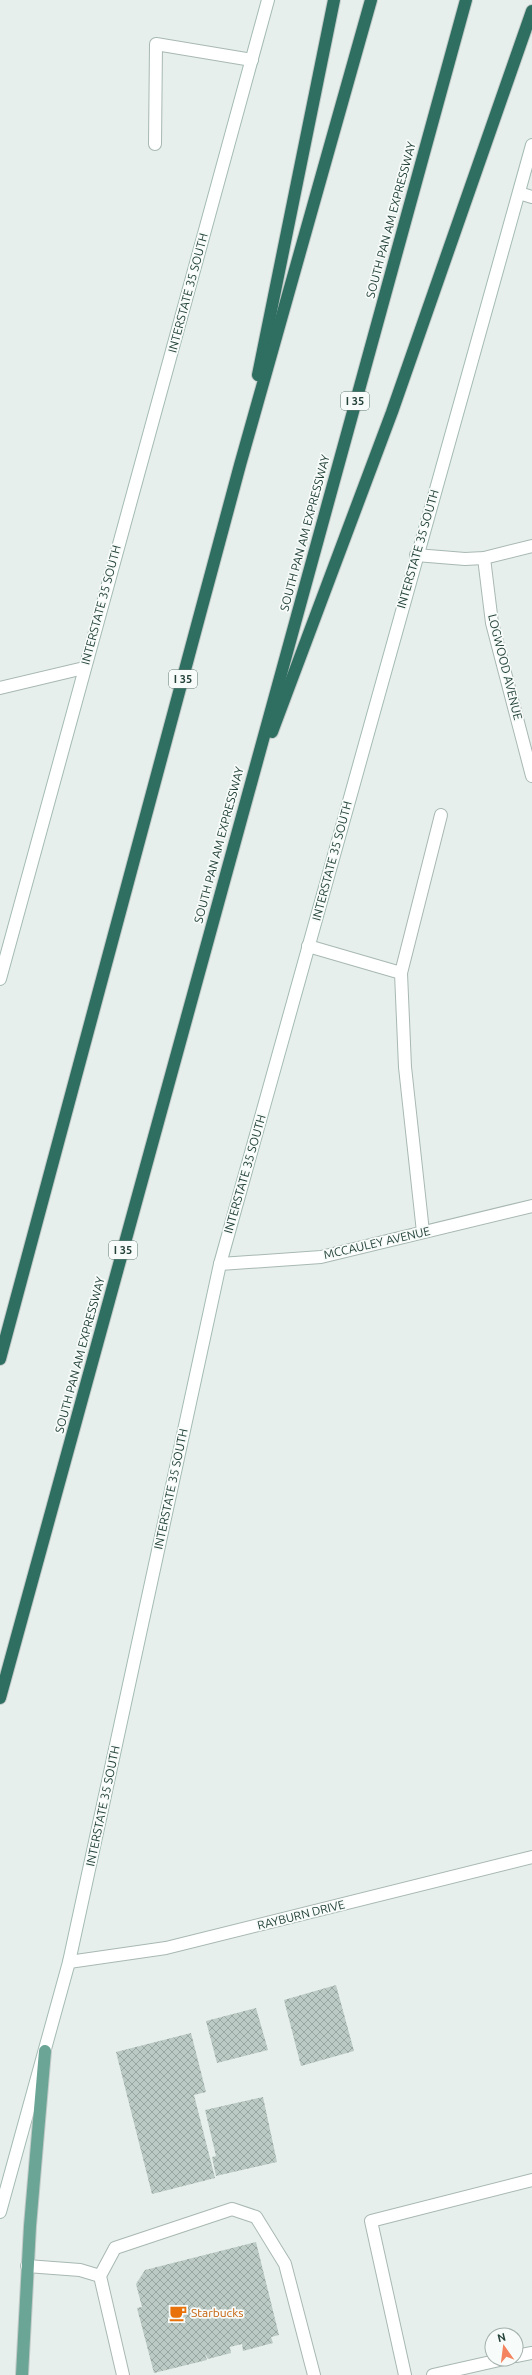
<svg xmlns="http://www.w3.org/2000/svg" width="532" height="2375" viewBox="0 0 532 2375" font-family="Ubuntu,sans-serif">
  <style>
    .building { fill: url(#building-cross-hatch) }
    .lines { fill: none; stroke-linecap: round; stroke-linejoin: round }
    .lane-casing { stroke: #a8b8b2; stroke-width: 14 }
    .street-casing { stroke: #a8b8b2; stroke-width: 14 }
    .secondary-casing { stroke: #a4bbb3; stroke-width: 14 }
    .primary-casing { stroke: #c2cac8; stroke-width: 14 }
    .highway-casing { stroke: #c2cac8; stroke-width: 14 }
    .lane { stroke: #fff; stroke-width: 12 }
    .street { stroke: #fff; stroke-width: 12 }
    .secondary { stroke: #fff; stroke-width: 12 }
    .primary { stroke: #6aa596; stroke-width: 12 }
    .highway { stroke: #2f6f62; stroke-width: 12 }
    .labels { text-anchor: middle; stroke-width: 3.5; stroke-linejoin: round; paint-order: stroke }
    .shield { fill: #f7fbf9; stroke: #637a73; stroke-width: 1 }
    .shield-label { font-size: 11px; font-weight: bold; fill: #24423a }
    .street-label { font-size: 12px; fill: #24423a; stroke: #f7fbf9 }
    .food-label { font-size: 12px; fill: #c56008; stroke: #f7fbf9; text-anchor: start }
  </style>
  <defs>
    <pattern id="building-cross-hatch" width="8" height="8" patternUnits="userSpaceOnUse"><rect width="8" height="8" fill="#bbcac4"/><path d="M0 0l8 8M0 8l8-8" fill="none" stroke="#98a6a0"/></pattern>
  </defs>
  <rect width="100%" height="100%" fill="#e6efeb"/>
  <!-- building -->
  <g class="building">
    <path d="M 336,1985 L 354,2051 L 301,2066 L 284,2000 Z"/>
    <path d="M 256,2008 L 268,2050 L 217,2063 L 206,2021 Z"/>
    <path d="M 191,2033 L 206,2092 L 194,2095 L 215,2178 L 152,2194 L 116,2052 Z"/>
    <path d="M 263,2097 L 277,2162 L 216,2176 L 212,2157 L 216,2156 L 205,2110 Z"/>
    <path d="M 256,2242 L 279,2335 L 271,2337 L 273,2343 L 243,2351 L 242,2344 L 230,2347 L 231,2353 L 208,2359 L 205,2353 L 207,2360 L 154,2373 L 137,2308 L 142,2307 L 136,2284 L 145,2270 Z"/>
  </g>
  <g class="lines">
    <!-- lane casing -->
    <g class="lane-casing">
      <g id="lane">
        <path d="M 155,144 L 156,44 L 252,60"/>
        <path d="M 519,193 L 532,197"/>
        <path d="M 308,946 L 401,973 L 405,1067 L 423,1232"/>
        <path d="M 401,973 L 441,815"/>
        <path d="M 27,2266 L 80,2270 L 100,2276"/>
        <path d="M 516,2356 L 532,2353"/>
        <path d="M 123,2375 L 100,2276 L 115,2248 L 232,2209 L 256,2217 L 285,2264 L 314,2375"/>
        <path d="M 405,2375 L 371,2221 L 532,2180"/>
        <path d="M 433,2375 L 504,2359"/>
      </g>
    </g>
    <!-- street casing -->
    <g class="street-casing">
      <g id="street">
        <path d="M 416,555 L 465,559 L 484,558 L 532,546"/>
        <path d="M 484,558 L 492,623 L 532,776"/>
        <path d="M 0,688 L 84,668"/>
        <path d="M 220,1264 L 321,1257 L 532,1206"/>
        <path d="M 69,1962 L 166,1948 L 532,1857"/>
      </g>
    </g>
    <!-- secondary casing -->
    <g class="secondary-casing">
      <g id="secondary">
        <path d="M 0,979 L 268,0"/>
        <path d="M 0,2212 L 69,1962 L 220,1264 L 532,145"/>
      </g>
    </g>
    <!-- primary casing -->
    <g class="primary-casing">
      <path id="primary" d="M 22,2375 L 30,2226 L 45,2051"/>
    </g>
    <!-- highway casing -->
    <g class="highway-casing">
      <g id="highway">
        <path d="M 258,375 L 334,0"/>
        <path d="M 272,732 L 392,412 L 532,11"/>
        <path d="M 0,1359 L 240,465 L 371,0"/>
        <path d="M 0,1698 L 466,0"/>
      </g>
    </g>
    <!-- lane -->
    <use href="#lane" class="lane"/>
    <!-- street -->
    <use href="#street" class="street"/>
    <!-- secondary -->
    <use href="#secondary" class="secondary"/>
    <!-- primary -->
    <use href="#primary" class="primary"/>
    <!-- highway -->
    <use href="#highway" class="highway"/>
  </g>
  <!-- icons -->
  <defs>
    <g id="cafe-bare" transform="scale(1.38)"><path d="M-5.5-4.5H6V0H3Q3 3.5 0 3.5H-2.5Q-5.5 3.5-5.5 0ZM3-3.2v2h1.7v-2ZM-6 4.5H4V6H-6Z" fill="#e8710a" stroke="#f7fbf9" stroke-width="2.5" paint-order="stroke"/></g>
  </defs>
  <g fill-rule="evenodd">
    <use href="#cafe-bare" x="178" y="2313"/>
  </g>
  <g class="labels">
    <!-- shield labels -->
    <g class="shield">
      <rect x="341" y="392" width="28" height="18" rx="3"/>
      <rect x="169" y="670" width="28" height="18" rx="3"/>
      <rect x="109" y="1241" width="28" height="18" rx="3"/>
    </g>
    <g class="shield-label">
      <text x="355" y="405">I 35</text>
      <text x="183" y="683">I 35</text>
      <text x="123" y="1254">I 35</text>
    </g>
    <!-- street labels -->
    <g class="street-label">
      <text transform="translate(391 220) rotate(-75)" y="4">SOUTH PAN AM EXPRESSWAY</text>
      <text transform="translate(188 293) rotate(-75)" y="4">INTERSTATE 35 SOUTH</text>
      <text transform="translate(305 533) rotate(-75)" y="4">SOUTH PAN AM EXPRESSWAY</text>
      <text transform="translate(418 549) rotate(-74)" y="4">INTERSTATE 35 SOUTH</text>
      <text transform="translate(101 605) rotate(-75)" y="4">INTERSTATE 35 SOUTH</text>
      <text transform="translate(505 667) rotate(76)" y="4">LOGWOOD AVENUE</text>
      <text transform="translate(219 845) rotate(-75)" y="4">SOUTH PAN AM EXPRESSWAY</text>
      <text transform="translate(332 861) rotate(-75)" y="4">INTERSTATE 35 SOUTH</text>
      <text transform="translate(245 1174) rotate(-74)" y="4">INTERSTATE 35 SOUTH</text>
      <text transform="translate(377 1243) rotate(-13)" y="4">MCCAULEY AVENUE</text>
      <text transform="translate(80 1355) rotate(-75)" y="4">SOUTH PAN AM EXPRESSWAY</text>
      <text transform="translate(171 1489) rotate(-78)" y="4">INTERSTATE 35 SOUTH</text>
      <text transform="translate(103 1806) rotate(-78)" y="4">INTERSTATE 35 SOUTH</text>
      <text transform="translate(301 1915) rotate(-14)" y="4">RAYBURN DRIVE</text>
    </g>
    <!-- food labels -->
    <g class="food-label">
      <text x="191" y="2317">Starbucks</text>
    </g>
  </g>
  <!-- north arrow -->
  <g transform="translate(504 2347) rotate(346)"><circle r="19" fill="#f7fbf9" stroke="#a3b1ad"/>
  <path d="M0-3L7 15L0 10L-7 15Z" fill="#f4845f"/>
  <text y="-6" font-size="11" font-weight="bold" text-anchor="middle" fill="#24423a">N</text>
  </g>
</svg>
